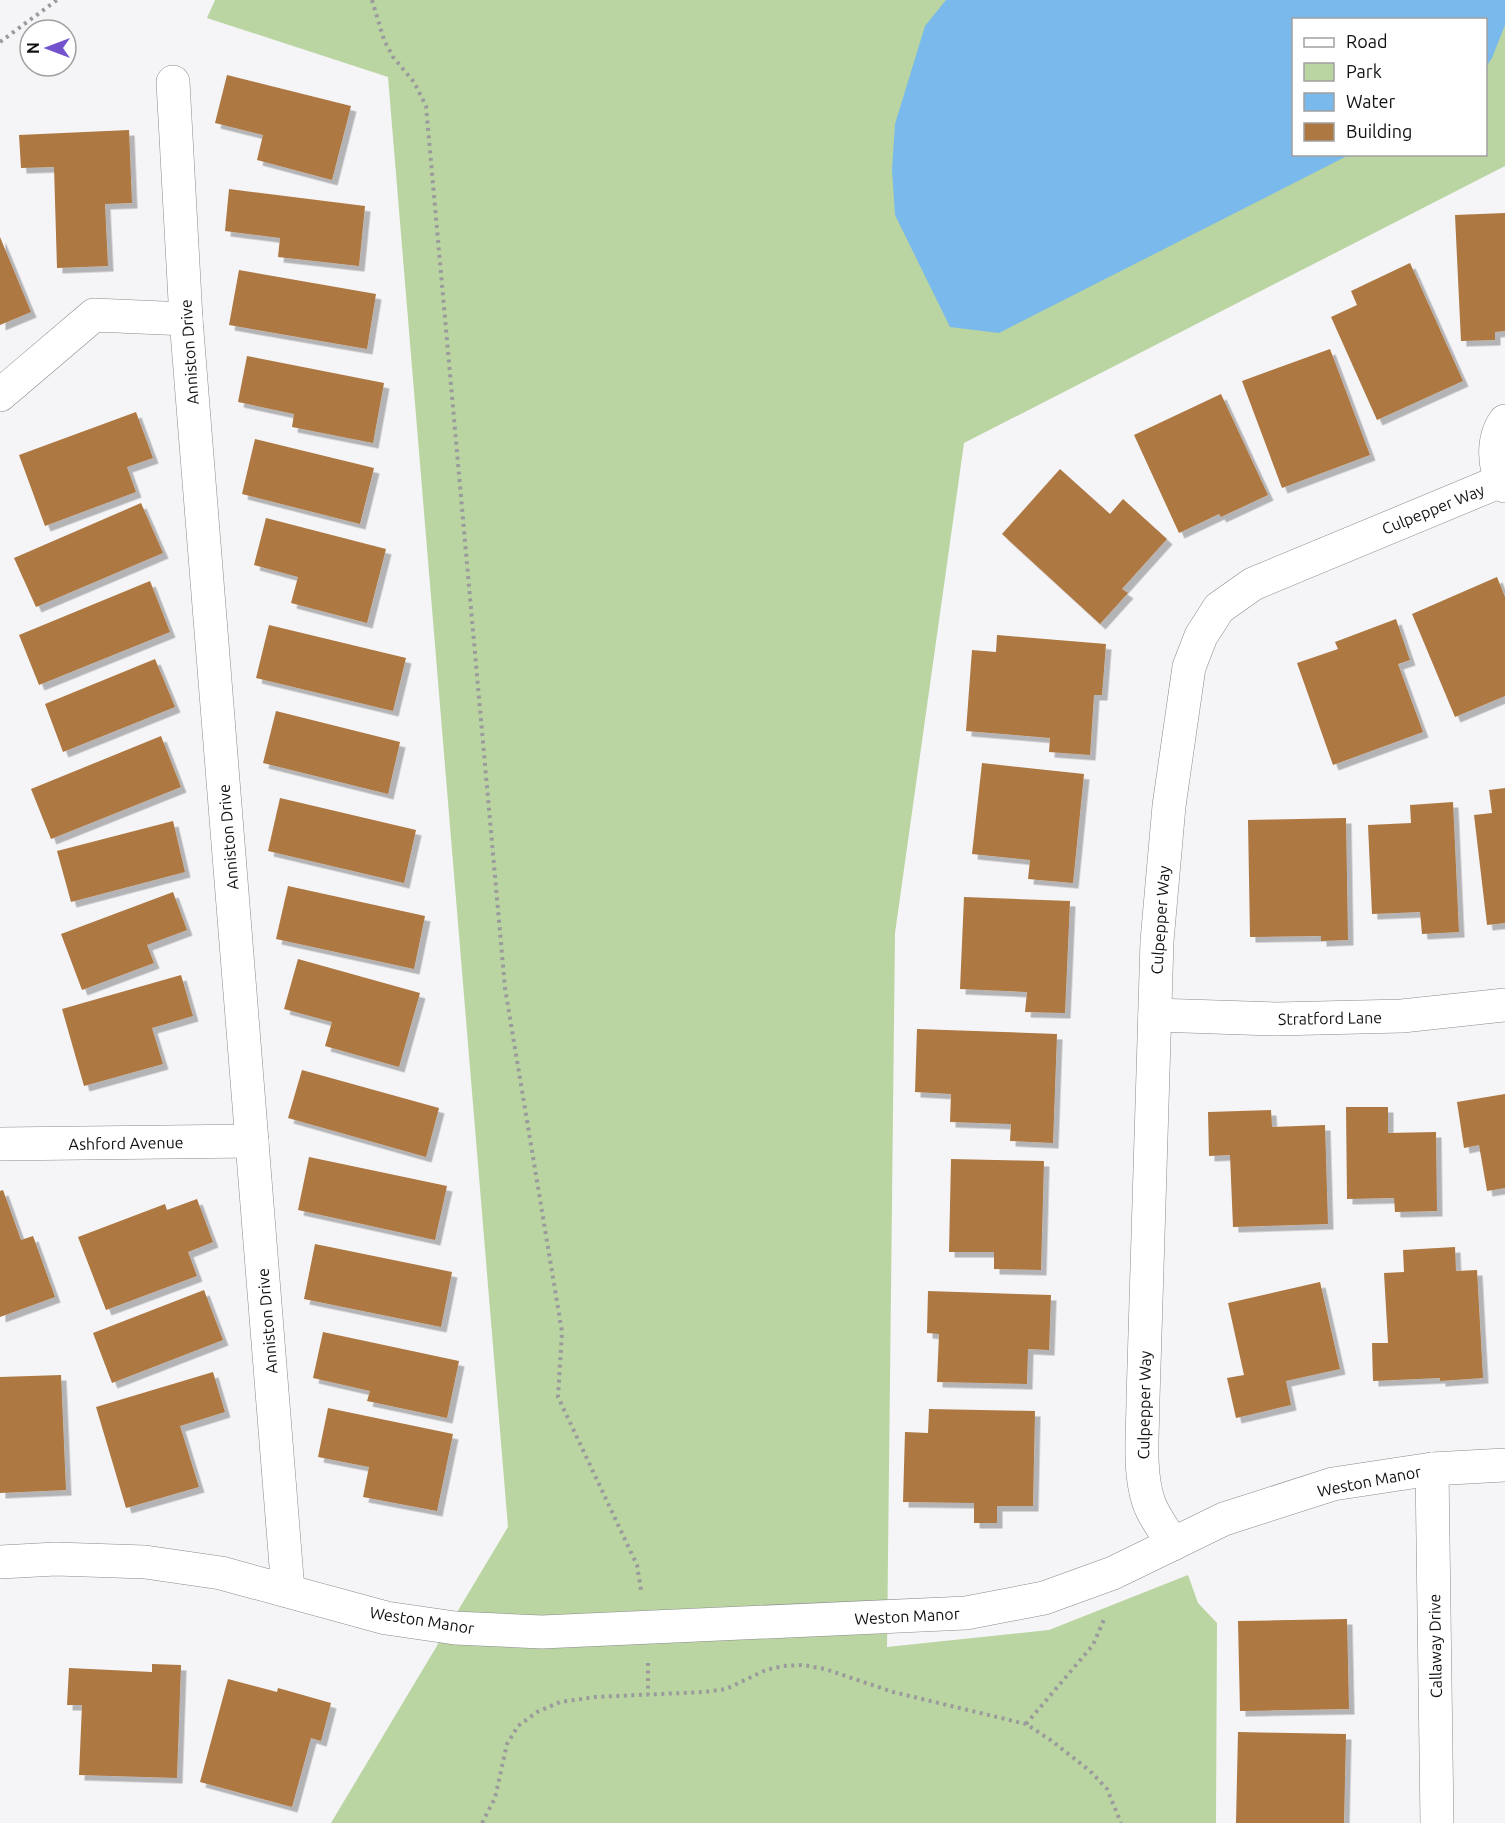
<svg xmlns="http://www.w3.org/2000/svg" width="1505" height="1823" viewBox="0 0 1505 1823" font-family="Ubuntu,sans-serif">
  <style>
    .green { fill: #bad5a1; fill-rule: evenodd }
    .water { fill: #7ab9eb }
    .building { fill: #ad7842; filter: url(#shadow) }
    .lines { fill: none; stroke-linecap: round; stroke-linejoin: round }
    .street-casing { stroke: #8b8a8e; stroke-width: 34 }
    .path { stroke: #9b9a9c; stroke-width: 4; stroke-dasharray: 3 4.5; stroke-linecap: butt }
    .street { stroke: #fff; stroke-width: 33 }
    .labels { text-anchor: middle; stroke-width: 4.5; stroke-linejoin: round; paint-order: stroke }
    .street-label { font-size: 16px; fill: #121213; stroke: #fff }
  </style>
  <defs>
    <filter id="shadow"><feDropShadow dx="5.5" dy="5.5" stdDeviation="0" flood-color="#0004"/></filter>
  </defs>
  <rect width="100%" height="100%" fill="#f5f4f7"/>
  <!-- green -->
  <path class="green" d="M 215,0 L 1505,0 L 1505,166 L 964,443 L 895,933 L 887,1647 L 1049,1630 L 1188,1575 L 1198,1603 L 1217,1623 L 1216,1823 L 331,1823 L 508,1527 L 388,77 L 207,18 ZM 1294,20 L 1486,20 L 1486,154 L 1294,154 Z"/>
  <!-- water -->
  <path class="water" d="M 946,0 L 1505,0 L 1505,25 L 1492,58 L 1486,67 L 1486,20 L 1294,20 L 1294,154 L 1349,155 L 999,333 L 950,327 L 895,215 L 892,170 L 895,124 L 925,26 Z"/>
  <!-- building -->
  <g class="building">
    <path d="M 227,75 L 351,106 L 332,180 L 257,160 L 263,135 L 215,123 Z"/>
    <path d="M 129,130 L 132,203 L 105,204 L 108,266 L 57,268 L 54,167 L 21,168 L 19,135 Z"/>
    <path d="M 229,189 L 365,206 L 359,266 L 278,257 L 280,238 L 225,231 Z"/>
    <path d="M 1505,213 L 1505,331 L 1495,332 L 1495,340 L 1461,341 L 1455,215 Z"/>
    <path d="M 0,237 L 31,312 L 0,325 Z"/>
    <path d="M 1410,263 L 1463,381 L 1377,420 L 1331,317 L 1357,305 L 1351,291 Z"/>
    <path d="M 239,270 L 376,294 L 367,349 L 229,325 Z"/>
    <path d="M 1330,349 L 1370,455 L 1282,488 L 1242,381 Z"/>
    <path d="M 247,356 L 384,383 L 373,443 L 292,427 L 294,414 L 238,402 Z"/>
    <path d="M 1221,394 L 1268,495 L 1221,517 L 1219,514 L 1179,533 L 1134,435 Z"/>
    <path d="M 136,412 L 153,458 L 127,467 L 136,492 L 45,526 L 19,455 Z"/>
    <path d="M 255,439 L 374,468 L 360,524 L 242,494 Z"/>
    <path d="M 1060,469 L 1110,514 L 1123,499 L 1167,539 L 1122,589 L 1128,593 L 1100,624 L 1002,534 Z"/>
    <path d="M 141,503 L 163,553 L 36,607 L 14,558 Z"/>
    <path d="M 266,518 L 386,549 L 367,623 L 291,603 L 298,577 L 254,565 Z"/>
    <path d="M 1497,577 L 1505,597 L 1505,696 L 1455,717 L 1412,614 Z"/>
    <path d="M 150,581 L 170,632 L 39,685 L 19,635 Z"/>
    <path d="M 1396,619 L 1410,660 L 1398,664 L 1423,732 L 1333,765 L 1297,663 L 1338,649 L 1335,642 Z"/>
    <path d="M 269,625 L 406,658 L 393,711 L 256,678 Z"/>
    <path d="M 997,635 L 1106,644 L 1102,695 L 1094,695 L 1090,755 L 1049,752 L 1050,738 L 966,731 L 972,650 L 996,652 Z"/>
    <path d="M 155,659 L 175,707 L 63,752 L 45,704 Z"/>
    <path d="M 276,711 L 400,742 L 388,794 L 263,763 Z"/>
    <path d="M 161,736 L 181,787 L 51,839 L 31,789 Z"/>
    <path d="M 982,763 L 1084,774 L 1073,883 L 1028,879 L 1030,860 L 972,854 Z"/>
    <path d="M 1505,788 L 1505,923 L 1487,925 L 1474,815 L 1492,813 L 1489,790 Z"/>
    <path d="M 280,798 L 416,830 L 404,883 L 268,851 Z"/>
    <path d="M 1453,802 L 1459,932 L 1422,934 L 1420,912 L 1372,914 L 1368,825 L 1411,823 L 1410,805 Z"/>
    <path d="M 1346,818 L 1348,940 L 1321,941 L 1321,936 L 1250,937 L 1248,820 Z"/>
    <path d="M 173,821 L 185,872 L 71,902 L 57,851 Z"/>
    <path d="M 288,886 L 425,916 L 414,969 L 276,939 Z"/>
    <path d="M 173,892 L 187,930 L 147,945 L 154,963 L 82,990 L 61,934 Z"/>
    <path d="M 964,897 L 1070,901 L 1065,1013 L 1025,1012 L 1027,992 L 960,989 Z"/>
    <path d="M 298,959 L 420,993 L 399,1067 L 325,1046 L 332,1022 L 284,1009 Z"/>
    <path d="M 181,975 L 193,1016 L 152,1028 L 163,1064 L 84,1086 L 62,1009 Z"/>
    <path d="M 917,1029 L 1057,1034 L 1053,1143 L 1010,1141 L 1011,1124 L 950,1122 L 951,1094 L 915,1092 Z"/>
    <path d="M 302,1070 L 439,1108 L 426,1157 L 288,1118 Z"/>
    <path d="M 1505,1094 L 1505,1188 L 1487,1191 L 1479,1145 L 1464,1148 L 1457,1102 Z"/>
    <path d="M 1346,1107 L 1388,1107 L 1388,1133 L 1436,1132 L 1437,1211 L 1395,1212 L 1394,1198 L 1347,1199 Z"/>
    <path d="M 1271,1110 L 1272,1127 L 1325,1125 L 1328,1224 L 1233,1227 L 1230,1155 L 1209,1156 L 1208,1112 Z"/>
    <path d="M 309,1157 L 447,1186 L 435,1240 L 298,1210 Z"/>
    <path d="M 951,1159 L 1044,1161 L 1041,1270 L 994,1269 L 994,1252 L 949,1252 Z"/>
    <path d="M 3,1190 L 21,1240 L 33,1236 L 55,1297 L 0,1317 L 0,1191 Z"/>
    <path d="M 197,1199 L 213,1242 L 188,1252 L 197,1276 L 106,1310 L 78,1237 L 165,1204 L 167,1210 Z"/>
    <path d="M 315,1244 L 452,1272 L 441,1327 L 304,1299 Z"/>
    <path d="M 1455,1247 L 1456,1271 L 1477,1270 L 1483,1378 L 1440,1381 L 1440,1378 L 1373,1381 L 1372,1343 L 1388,1343 L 1384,1273 L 1404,1272 L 1403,1250 Z"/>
    <path d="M 1320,1282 L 1340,1369 L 1286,1381 L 1291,1405 L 1236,1418 L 1227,1378 L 1244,1375 L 1228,1303 Z"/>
    <path d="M 204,1290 L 223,1340 L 112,1383 L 93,1333 Z"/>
    <path d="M 928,1291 L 1051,1295 L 1049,1350 L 1028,1349 L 1027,1384 L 937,1382 L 939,1334 L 927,1333 Z"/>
    <path d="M 323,1332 L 459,1361 L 447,1418 L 367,1401 L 370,1391 L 313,1378 Z"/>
    <path d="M 213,1372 L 225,1412 L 180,1426 L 199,1487 L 126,1508 L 96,1407 Z"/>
    <path d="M 61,1375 L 66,1490 L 0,1493 L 0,1377 Z"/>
    <path d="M 328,1408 L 453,1434 L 437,1511 L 363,1497 L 369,1467 L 318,1457 Z"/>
    <path d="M 929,1409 L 1035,1411 L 1033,1506 L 997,1506 L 997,1523 L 974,1523 L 974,1503 L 903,1502 L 905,1432 L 928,1433 Z"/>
    <path d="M 1347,1619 L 1349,1709 L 1240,1711 L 1238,1621 Z"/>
    <path d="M 152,1664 L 181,1665 L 177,1778 L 79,1775 L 82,1705 L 67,1705 L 69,1668 L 152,1672 Z"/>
    <path d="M 228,1679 L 277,1692 L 278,1688 L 331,1703 L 321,1741 L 311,1738 L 292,1807 L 200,1782 Z"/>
    <path d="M 1238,1732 L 1346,1734 L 1344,1823 L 1236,1823 Z"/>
  </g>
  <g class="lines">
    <!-- street casing -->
    <g class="street-casing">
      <g id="street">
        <path d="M 173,82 L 186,319 L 288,1591"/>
        <path d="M 0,395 L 94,315 L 186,319"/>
        <path d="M 1505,421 C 1492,439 1493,468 1505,486"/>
        <path d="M 1155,1015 L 1276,1019 L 1402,1016 L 1505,1005"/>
        <path d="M 0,1144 L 252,1141"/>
        <path d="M 1432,1469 L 1437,1823"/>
        <path d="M 1173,1544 C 1165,1531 1154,1517 1149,1503 C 1138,1471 1143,1433 1143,1399 L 1157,941 L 1169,806 L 1189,667 L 1201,636 L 1219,608 L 1253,584 L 1501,481"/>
        <path d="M 0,1562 L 56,1559 L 145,1562 L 221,1573 L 386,1618 L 455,1628 L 542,1632 L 966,1613 L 1044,1598 L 1113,1573 L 1224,1519 L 1333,1484 L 1432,1469 L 1505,1465"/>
      </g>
    </g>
    <!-- path -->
    <g class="path">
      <path d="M 372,0 L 384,40 L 393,57 L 414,82 L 426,106 L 505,988 L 562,1332 L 558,1397 L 637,1565 L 641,1590"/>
      <path d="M 0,42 L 57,0"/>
      <path d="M 648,1663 L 648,1694"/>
      <path d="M 1026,1724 L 1093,1645 L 1105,1617"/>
      <path d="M 482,1823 L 495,1798 L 507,1744 L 518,1726 L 537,1712 L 560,1702 L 595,1697 L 704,1692 L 726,1689 L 766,1670 L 783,1666 L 803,1665 L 825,1669 L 893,1692 L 1026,1724 L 1052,1741 L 1090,1771 L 1107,1789 L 1121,1823"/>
    </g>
    <!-- street -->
    <use href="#street" class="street"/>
  </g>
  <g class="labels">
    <!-- street labels -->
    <g class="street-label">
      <text transform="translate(189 352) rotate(-94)" y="6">Anniston Drive</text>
      <text transform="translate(1433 509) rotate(-22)" y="6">Culpepper Way</text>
      <text transform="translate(228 837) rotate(-95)" y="6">Anniston Drive</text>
      <text transform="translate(1160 920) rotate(-86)" y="6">Culpepper Way</text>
      <text transform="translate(1330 1018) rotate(-1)" y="6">Stratford Lane</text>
      <text transform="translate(126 1143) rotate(-1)" y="6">Ashford Avenue</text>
      <text transform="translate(267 1321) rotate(-95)" y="6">Anniston Drive</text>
      <text transform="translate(1144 1405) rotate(-89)" y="6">Culpepper Way</text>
      <text transform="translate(1369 1481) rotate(-11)" y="6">Weston Manor</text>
      <text transform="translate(907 1616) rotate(-3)" y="6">Weston Manor</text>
      <text transform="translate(422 1620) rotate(9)" y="6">Weston Manor</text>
      <text transform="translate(1435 1646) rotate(-91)" y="6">Callaway Drive</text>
    </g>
  </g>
  <!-- legend -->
  <rect x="1292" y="18" width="195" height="138" fill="#ffffff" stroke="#a0a0a1" stroke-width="1.5"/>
  <rect x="1304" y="38" width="30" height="9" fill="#ffffff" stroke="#a0a0a1" stroke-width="1.5"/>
  <text x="1346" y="48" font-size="18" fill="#121213">Road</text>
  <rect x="1304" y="63" width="30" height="18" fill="#bad5a1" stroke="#a0a0a1" stroke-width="1.5"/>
  <text x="1346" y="78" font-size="18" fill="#121213">Park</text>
  <rect x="1304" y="93" width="30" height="18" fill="#7ab9eb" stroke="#a0a0a1" stroke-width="1.5"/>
  <text x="1346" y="108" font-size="18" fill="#121213">Water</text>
  <rect x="1304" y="123" width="30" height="18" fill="#ad7842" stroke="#a0a0a1" stroke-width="1.5"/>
  <text x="1346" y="138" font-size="18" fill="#121213">Building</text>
  <!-- north arrow -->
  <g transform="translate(48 48) rotate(270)"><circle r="28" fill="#ffffff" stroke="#a0a0a1" stroke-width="1.5"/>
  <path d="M0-4.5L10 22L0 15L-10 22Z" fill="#7452cc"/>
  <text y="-9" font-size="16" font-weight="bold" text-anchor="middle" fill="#121213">N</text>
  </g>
</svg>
